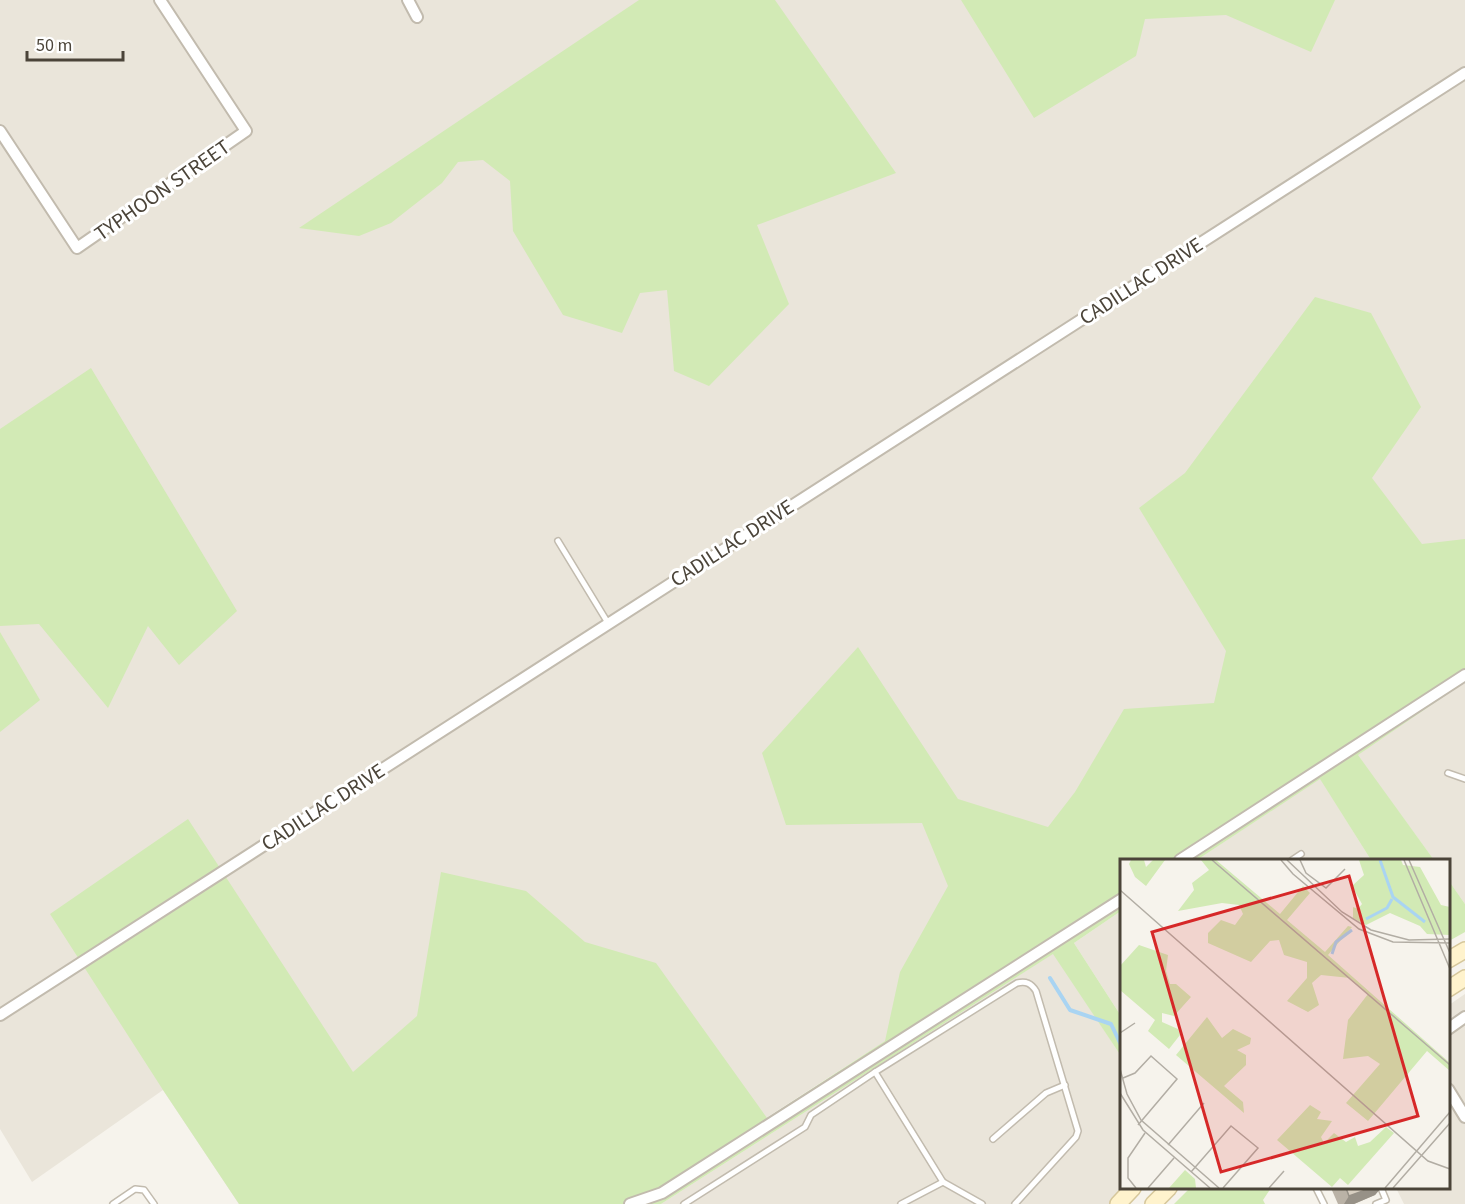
<svg xmlns="http://www.w3.org/2000/svg" width="1465" height="1204" viewBox="0 0 1465 1204" font-family="'Source Sans 3',sans-serif">
  <style>
    .residential { fill: #eae5da }
    .green { fill: #d2eab5 }
    .lines { fill: none; stroke-linecap: round; stroke-linejoin: round }
    .stream { stroke: #a9d4f2; stroke-width: 4 }
    .service-casing { stroke: #c2bbae; stroke-width: 8 }
    .minor-casing { stroke: #c2bbae; stroke-width: 14 }
    .secondary-casing { stroke: #d6c79b; stroke-width: 18 }
    .service { stroke: #fff; stroke-width: 5 }
    .minor { stroke: #fff; stroke-width: 10 }
    .secondary { stroke: #fff3cd; stroke-width: 15 }
    .wall { fill: #bab2a6 }
    .shaded-wall { fill: #979187 }
    .building { fill: #d8cfc1; stroke: #979187; stroke-width: 1.5 }
    .labels { text-anchor: middle; stroke-width: 6; stroke-linejoin: round; paint-order: stroke }
    .street-label { font-size: 21px; fill: #4b4439; stroke: #fff }
    .inset-river { fill: none; stroke: #a9d4f2; stroke-width: 3 }
    .inset-road { fill: none; stroke: #b2ada4; stroke-width: 1.5 }
    .view { fill: #d62828; fill-opacity: 0.15; stroke: #d62828; stroke-width: 3 }
    .inset-edge { fill: none; stroke: #4b4439; stroke-width: 3 }
  </style>
  <rect width="100%" height="100%" fill="#f6f3ec"/>
  <!-- residential -->
  <g class="residential">
    <path d="M 0,0 L 1465,0 L 1465,668 L 1122,860 L 1121,889 L 659,1187 L 609,1204 L 239,1204 L 163,1090 L 32,1182 L 0,1129 Z"/>
    <path d="M 1465,682 L 1465,904 L 1449,881 L 1448,860 L 1434,860 L 1357,755 Z"/>
    <path d="M 1320,778 L 1371,860 L 1197,860 Z"/>
    <path d="M 1121,911 L 1121,1016 L 1074,943 Z"/>
    <path d="M 1054,953 L 1121,1056 L 1122,1188 L 1127,1188 L 1113,1204 L 661,1204 Z"/>
    <path d="M 1465,994 L 1465,1204 L 1404,1204 L 1396,1188 L 1448,1188 L 1449,1005 Z"/>
  </g>
  <!-- green -->
  <g class="green">
    <path d="M 639,0 L 775,0 L 896,173 L 757,225 L 789,304 L 709,386 L 674,371 L 667,290 L 640,293 L 622,333 L 563,315 L 513,231 L 510,181 L 483,160 L 458,162 L 442,183 L 391,223 L 359,236 L 299,228 Z"/>
    <path d="M 961,0 L 1335,0 L 1311,52 L 1226,15 L 1145,19 L 1136,56 L 1034,118 Z"/>
    <path d="M 1315,297 L 1371,313 L 1421,407 L 1372,478 L 1422,544 L 1465,539 L 1465,682 L 1358,755 L 1434,860 L 1371,860 L 1320,779 L 1197,860 L 1122,860 L 1121,911 L 1074,943 L 1121,1016 L 1121,1056 L 1053,954 L 661,1204 L 239,1204 L 163,1090 L 50,914 L 188,819 L 353,1072 L 417,1016 L 441,872 L 526,891 L 585,942 L 656,963 L 767,1118 L 885,1041 L 900,972 L 948,886 L 922,823 L 786,825 L 762,753 L 858,647 L 958,799 L 1048,827 L 1075,792 L 1124,709 L 1214,703 L 1226,651 L 1139,508 L 1185,473 Z"/>
    <path d="M 91,368 L 237,611 L 179,665 L 148,626 L 108,708 L 39,624 L 0,626 L 0,429 Z"/>
    <path d="M 0,632 L 40,700 L 0,732 Z"/>
    <path d="M 1449,881 L 1465,904 L 1465,932 L 1449,941 Z"/>
    <path d="M 1190,1188 L 1271,1188 L 1263,1200 L 1265,1204 L 1174,1204 Z"/>
  </g>
  <g class="lines">
    <!-- stream -->
    <path class="stream" d="M 1050,978 L 1070,1010 L 1111,1024 L 1122,1047"/>
    <!-- service casing -->
    <g class="service-casing">
      <g id="service">
        <path d="M 558,541 L 608,623"/>
        <path d="M 1448,773 L 1465,779"/>
        <path d="M 1292,860 L 1301,854"/>
        <path d="M 875,1072 L 943,1182 L 982,1204"/>
        <path d="M 993,1139 L 1046,1093 L 1065,1085"/>
        <path d="M 1316,1188 L 1324,1204"/>
        <path d="M 113,1204 L 135,1189 L 144,1190 L 154,1204"/>
        <path d="M 684,1204 L 805,1127 L 811,1115 L 875,1072 L 1017,983 C 1026,981 1031,983 1036,991 L 1078,1131 L 1076,1137 L 1015,1204"/>
        <path d="M 901,1204 L 943,1182"/>
        <path d="M 1376,1204 L 1386,1200 L 1381,1188"/>
      </g>
    </g>
    <!-- minor casing -->
    <g class="minor-casing">
      <g id="minor">
        <path d="M 408,0 L 417,17"/>
        <path d="M 0,131 L 77,248 L 246,131 L 160,0"/>
        <path d="M 1180,860 L 1465,675"/>
        <path d="M 0,1015 L 1465,73"/>
        <path d="M 1448,1029 L 1465,1017"/>
        <path d="M 1448,1089 L 1465,1117"/>
        <path d="M 630,1204 L 662,1193 L 1122,899"/>
      </g>
    </g>
    <!-- secondary casing -->
    <g class="secondary-casing">
      <g id="secondary">
        <path d="M 1448,960 L 1465,950"/>
        <path d="M 1448,989 L 1465,978"/>
        <path d="M 1118,1204 L 1133,1188"/>
        <path d="M 1153,1204 L 1169,1188"/>
      </g>
    </g>
    <!-- service -->
    <use href="#service" class="service"/>
    <!-- minor -->
    <use href="#minor" class="minor"/>
    <!-- secondary -->
    <use href="#secondary" class="secondary"/>
  </g>
  <!-- wall -->
  <path class="wall" d="M 1331,1188 L 1381,1188 L 1375,1195 L 1354,1204 L 1338,1204 Z"/>
  <!-- shaded-wall -->
  <path class="shaded-wall" d="M 1371,1188 L 1381,1188 L 1375,1195 L 1354,1204 L 1344,1204 L 1349,1196 Z"/>
  <!-- building -->
  <path class="building" d="M 1346,1188 L 1371,1188 L 1349,1196 Z"/>
  <g class="labels">
    <!-- street labels -->
    <g class="street-label">
      <text transform="translate(162 190) rotate(-35)" y="7">TYPHOON STREET</text>
      <text transform="translate(1141 281) rotate(-33)" y="7">CADILLAC DRIVE</text>
      <text transform="translate(732 543) rotate(-33)" y="7">CADILLAC DRIVE</text>
      <text transform="translate(323 807) rotate(-33)" y="7">CADILLAC DRIVE</text>
    </g>
  </g>
  <!-- overview -->
  <g transform="translate(1120 859)">
    <rect width="330" height="330" fill="#f6f3ec"/>
    <path d="M 11,1 L 24,1 L 26,8 L 33,1 L 45,1 L 26,27 L 15,18 L 9,5 ZM 81,1 L 96,1 L 160,55 L 183,27 L 190,34 L 167,61 L 205,93 L 228,67 L 232,68 L 208,96 L 330,204 L 330,212 L 307,192 L 248,262 L 226,244 L 260,205 L 248,197 L 223,200 L 228,161 L 248,135 L 230,119 L 201,116 L 192,124 L 199,146 L 188,153 L 167,142 L 187,119 L 187,103 L 164,96 L 159,81 L 150,82 L 131,103 L 88,84 L 88,74 L 101,61 L 115,66 L 123,55 L 119,46 L 102,44 L 58,52 L 74,31 L 72,24 L 89,11 ZM 239,1 L 281,1 L 283,6 L 300,8 L 321,46 L 330,48 L 330,76 L 307,75 L 300,67 L 270,54 L 246,66 L 233,59 L 233,48 L 238,50 L 242,45 L 232,27 L 244,16 ZM 19,86 L 48,96 L 46,112 L 50,125 L 56,125 L 71,138 L 54,157 L 42,154 L 42,163 L 58,170 L 60,176 L 49,190 L 28,172 L 35,161 L 0,131 L 0,107 ZM 87,158 L 102,179 L 113,170 L 131,179 L 130,185 L 117,191 L 126,196 L 126,206 L 104,227 L 123,243 L 124,254 L 56,196 ZM 190,246 L 201,253 L 197,260 L 212,262 L 201,278 L 204,284 L 214,274 L 226,283 L 235,278 L 238,287 L 250,283 L 266,268 L 274,274 L 228,326 L 220,319 L 212,328 L 157,281 ZM 65,311 L 75,320 L 76,329 L 49,329 Z" fill="#d2eab5"/>
    <path class="inset-river" d="M 260,1 L 273,38 L 305,63M 246,60 L 267,49 L 272,40M 212,95 L 216,83 L 232,71"/>
    <path class="inset-road" d="M 92,1 L 330,206M 161,1 L 173,15 L 239,70 L 273,83 L 330,84M 167,1 L 222,53 L 251,71 L 289,81 L 330,80M 180,1 L 186,14 L 206,29 L 225,10M 284,1 L 330,110M 289,1 L 330,94M 0,31 L 308,302 L 330,310M 0,174 L 15,164M 0,210 L 7,235 L 21,261 L 99,329M 3,219 L 15,214 L 31,197 L 57,220 L 18,266M 0,234 L 23,271 L 90,329M 48,286 L 84,244M 71,313 L 111,267 L 138,289 L 103,329M 16,329 L 8,319 L 8,299 L 25,274M 28,329 L 54,299M 149,329 L 164,312M 265,329 L 330,253M 273,329 L 330,264"/>
    <path class="view" d="M 229,17 L 298,257 L 101,313 L 32,73 Z"/>
    <rect width="330" height="330" class="inset-edge"/>
  </g>
  <!-- scale -->
  <path d="M27 51v9h96v-9" fill="none" stroke="#4b4439" stroke-width="3"/>
  <text x="36" y="51" font-size="18" fill="#4b4439" stroke="#ffffff" stroke-width="4.5" paint-order="stroke">50 m</text>
</svg>
